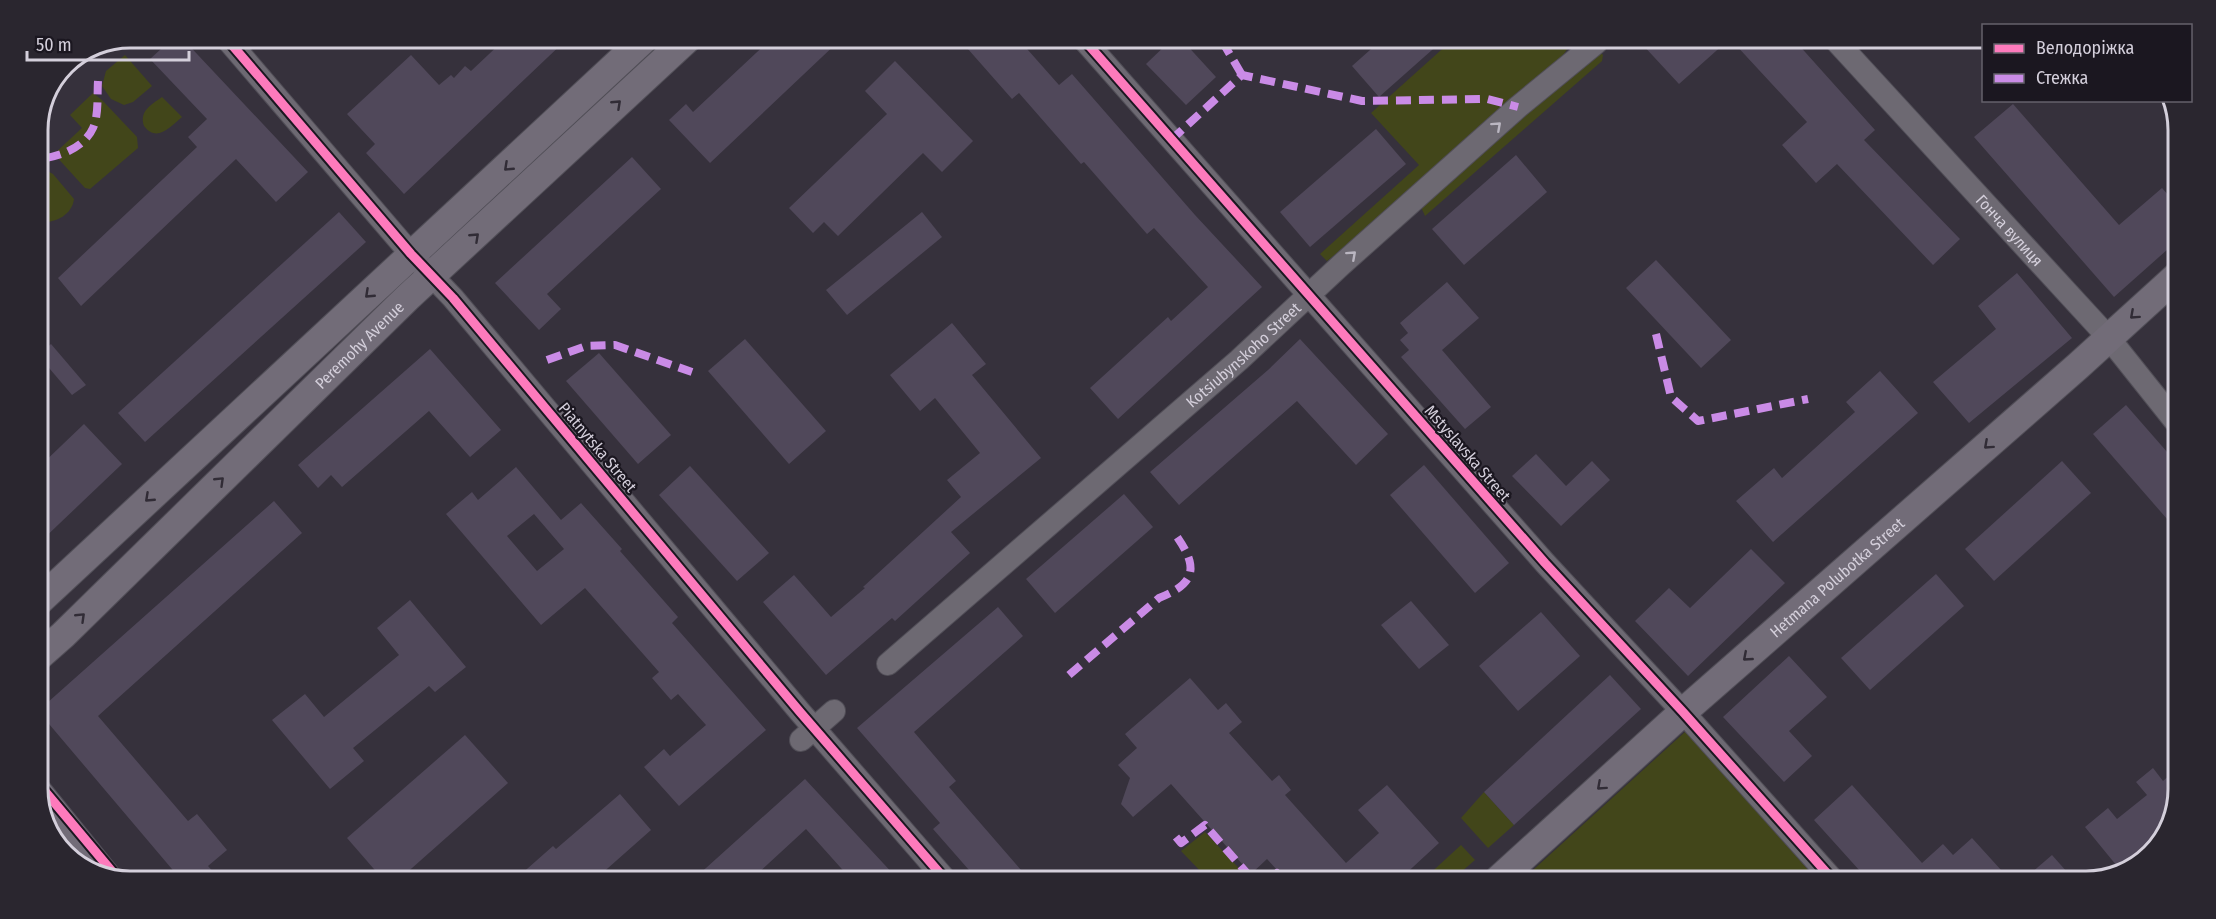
<svg xmlns="http://www.w3.org/2000/svg" width="2216" height="919" viewBox="0 0 2216 919" font-family="'Fira Sans Condensed',sans-serif">
  <style>
    .green { fill: #42461a }
    .building { fill: #50485a; fill-rule: evenodd }
    .lines { fill: none; stroke-linecap: round; stroke-linejoin: round }
    .minor-casing { stroke: #514e57; stroke-width: 24 }
    .major-casing { stroke: #514e57; stroke-width: 30 }
    .minor { stroke: #6d6972; stroke-width: 22 }
    .major { stroke: #726c78; stroke-width: 28 }
    .quiet { stroke: #ca8be6; stroke-width: 8; stroke-dasharray: 15 8; stroke-linecap: butt }
    .cycleway-casing { stroke: #1b1720; stroke-width: 13 }
    .cycleway { stroke: #fd7abc; stroke-width: 9 }
    .oneway { stroke: #312c36 }
    .oneway2 { stroke: #bab6c1 }
    .labels { text-anchor: middle; stroke-width: 4.5; stroke-linejoin: round; paint-order: stroke }
    .street-label { font-size: 16px; fill: #d4cfdb; stroke: #1b1720 }
    .rim { fill: none; stroke: #d4cfdb; stroke-width: 3 }
  </style>
  <rect width="100%" height="100%" fill="#36313c"/>
  <!-- green -->
  <g class="green">
    <path d="M 1450,42 L 1570,43 L 1570,45 L 1559,61 L 1337,253 L 1327,261 L 1320,254 L 1419,165 L 1371,113 Z"/>
    <path d="M 1599,51 L 1603,55 L 1602,61 L 1425,216 L 1421,207 L 1424,201 Z"/>
    <path d="M 125,55 L 152,86 L 133,102 L 124,105 L 111,99 L 102,86 L 106,71 Z"/>
    <path d="M 93,93 L 102,100 L 137,137 L 138,148 L 90,189 L 85,188 L 54,154 L 82,128 L 70,115 Z"/>
    <path d="M 162,97 L 182,117 C 170,127 157,143 144,126 C 139,111 151,105 162,97 Z"/>
    <path d="M 38,166 L 53,174 L 74,199 C 72,216 53,224 38,222 Z"/>
    <path d="M 1686,731 L 1818,881 L 1522,880 Z"/>
    <path d="M 1484,792 L 1514,825 L 1488,848 L 1461,818 Z"/>
    <path d="M 1205,832 L 1249,879 L 1207,878 L 1181,851 Z"/>
    <path d="M 1461,845 L 1475,860 L 1453,879 L 1424,879 Z"/>
  </g>
  <!-- building -->
  <g class="building">
    <path d="M 173,38 L 182,38 L 308,172 L 276,202 L 236,159 L 81,306 L 58,278 L 197,147 L 188,137 L 207,119 L 150,59 Z"/>
    <path d="M 505,39 L 567,39 L 404,194 L 366,153 L 375,144 L 347,114 L 411,55 L 439,85 L 451,75 L 454,78 L 465,66 L 471,71 Z"/>
    <path d="M 770,40 L 840,40 L 710,163 L 669,120 L 686,104 L 693,112 Z"/>
    <path d="M 960,40 L 1020,41 L 1059,85 L 1072,74 L 1195,215 L 1262,287 L 1118,419 L 1090,388 L 1168,317 L 1171,321 L 1208,287 L 1154,228 L 1147,234 L 1084,162 L 1081,164 L 1019,93 L 1012,99 Z"/>
    <path d="M 1170,41 L 1183,41 L 1216,77 L 1186,105 L 1146,64 Z"/>
    <path d="M 1379,42 L 1441,42 L 1379,97 L 1352,66 Z"/>
    <path d="M 1641,43 L 1725,43 L 1679,84 Z"/>
    <path d="M 1734,43 L 1797,43 L 1875,130 L 1864,140 L 1960,239 L 1933,265 L 1837,164 L 1816,183 L 1782,145 L 1807,122 Z"/>
    <path d="M 895,61 L 973,141 L 942,172 L 923,153 L 838,236 L 824,222 L 813,233 L 789,208 L 887,114 L 865,91 Z"/>
    <path d="M 2013,104 L 2119,225 L 2162,188 L 2178,206 L 2177,241 L 2114,297 L 1974,137 Z"/>
    <path d="M 1376,129 L 1406,164 L 1310,247 L 1280,212 Z"/>
    <path d="M 1516,155 L 1547,192 L 1464,265 L 1432,229 Z"/>
    <path d="M 632,157 L 661,189 L 547,294 L 561,309 L 539,330 L 495,283 Z"/>
    <path d="M 339,212 L 366,242 L 145,442 L 118,413 Z"/>
    <path d="M 922,212 L 942,237 L 847,315 L 826,290 Z"/>
    <path d="M 1656,260 L 1731,340 L 1701,368 L 1626,288 Z"/>
    <path d="M 2017,273 L 2072,338 L 1969,423 L 1933,382 L 1996,329 L 1978,306 Z"/>
    <path d="M 1447,282 L 1479,318 L 1442,350 L 1491,407 L 1465,429 L 1401,357 L 1409,350 L 1400,340 L 1408,333 L 1400,323 Z"/>
    <path d="M 952,323 L 986,364 L 972,375 L 1041,458 L 951,532 L 970,553 L 895,621 L 892,618 L 826,675 L 763,602 L 794,575 L 831,617 L 865,588 L 863,587 L 961,497 L 947,480 L 980,453 L 935,398 L 920,411 L 890,375 Z"/>
    <path d="M 745,339 L 826,431 L 789,464 L 708,371 Z"/>
    <path d="M 1300,339 L 1388,434 L 1356,465 L 1297,401 L 1179,505 L 1150,472 L 1268,370 Z"/>
    <path d="M 51,344 L 86,385 L 72,395 L 38,355 Z"/>
    <path d="M 430,349 L 501,430 L 470,457 L 429,411 L 342,487 L 331,475 L 318,488 L 298,465 Z"/>
    <path d="M 599,353 L 671,435 L 638,464 L 566,381 Z"/>
    <path d="M 1880,371 L 1918,413 L 1773,542 L 1736,501 L 1774,468 L 1782,478 L 1855,412 L 1846,402 Z"/>
    <path d="M 2126,405 L 2175,461 L 2174,527 L 2093,434 Z"/>
    <path d="M 84,424 L 122,464 L 38,544 L 38,468 Z"/>
    <path d="M 1536,454 L 1566,486 L 1592,461 L 1610,480 L 1561,526 L 1512,476 Z"/>
    <path d="M 2062,461 L 2091,493 L 1994,581 L 1965,549 Z"/>
    <path d="M 1424,465 L 1509,563 L 1475,593 L 1390,495 Z"/>
    <path d="M 690,466 L 769,553 L 737,581 L 659,495 Z"/>
    <path d="M 516,467 L 561,520 L 581,503 L 622,549 L 620,551 L 678,617 L 672,623 L 766,730 L 679,806 L 644,767 L 664,749 L 670,756 L 706,725 L 678,694 L 671,700 L 652,678 L 659,672 L 585,588 L 541,625 L 446,514 L 472,492 L 478,500 ZM 534,514 L 564,549 L 537,571 L 507,536 Z"/>
    <path d="M 1124,494 L 1153,527 L 1055,613 L 1026,579 Z"/>
    <path d="M 274,501 L 302,533 L 98,716 L 188,821 L 197,814 L 227,850 L 208,866 L 216,875 L 177,875 L 38,711 Z"/>
    <path d="M 1751,549 L 1785,583 L 1688,676 L 1635,621 L 1669,588 L 1690,608 Z"/>
    <path d="M 1936,574 L 1964,606 L 1870,690 L 1841,658 Z"/>
    <path d="M 410,600 L 466,667 L 435,692 L 429,686 L 353,748 L 364,761 L 330,789 L 272,720 L 305,694 L 324,717 L 399,655 L 377,628 Z"/>
    <path d="M 1411,601 L 1449,645 L 1419,669 L 1381,625 Z"/>
    <path d="M 998,607 L 1023,636 L 914,732 L 956,781 L 949,787 L 1028,878 L 976,878 L 933,829 L 940,823 L 857,728 Z"/>
    <path d="M 1541,612 L 1580,656 L 1518,711 L 1479,666 Z"/>
    <path d="M 1789,656 L 1827,697 L 1789,731 L 1812,756 L 1784,782 L 1723,717 Z"/>
    <path d="M 1610,675 L 1641,709 L 1514,825 L 1484,792 Z"/>
    <path d="M 1190,678 L 1218,710 L 1226,703 L 1242,722 L 1229,733 L 1272,781 L 1279,775 L 1291,790 L 1285,795 L 1346,863 L 1379,833 L 1358,810 L 1387,785 L 1439,843 L 1400,879 L 1285,879 L 1267,859 L 1251,874 L 1171,784 L 1133,817 L 1121,804 L 1130,778 L 1118,765 L 1137,748 L 1125,734 Z"/>
    <path d="M 465,735 L 508,783 L 403,876 L 380,876 L 347,838 Z"/>
    <path d="M 2153,768 L 2163,781 L 2172,773 L 2172,824 L 2138,866 L 2121,871 L 2085,827 L 2108,808 L 2117,819 L 2147,795 L 2136,782 Z"/>
    <path d="M 805,779 L 896,877 L 849,877 L 806,829 L 754,877 L 696,877 Z"/>
    <path d="M 1852,785 L 1922,863 L 1943,844 L 1953,855 L 1972,838 L 2011,881 L 1869,881 L 1814,820 Z"/>
    <path d="M 620,794 L 651,830 L 599,876 L 519,876 L 553,846 L 556,849 Z"/>
    <path d="M 2052,855 L 2075,881 L 2022,881 Z"/>
  </g>
  <g class="lines">
    <!-- minor casing -->
    <g class="minor-casing">
      <g id="minor">
        <path d="M 226,38 L 411,254 L 453,298 L 800,712 L 944,878"/>
        <path d="M 1085,41 L 1545,563 L 1683,712 L 1834,881"/>
        <path id="s1" d="M 1838,43 L 2108,337 L 2175,421"/>
        <path id="s2" d="M 888,664 L 1239,360 L 1341,265 L 1518,107 L 1596,43"/>
        <path d="M 801,740 L 834,711"/>
      </g>
    </g>
    <!-- major casing -->
    <g class="major-casing">
      <g id="major">
        <path d="M 38,602 L 644,39"/>
        <path id="s3" d="M 38,657 L 63,635 L 407,298 L 687,39"/>
        <path d="M 38,792 L 105,875"/>
        <path id="s4" d="M 1499,879 L 1683,712 L 2078,366 L 2177,276"/>
      </g>
    </g>
    <!-- minor -->
    <use href="#minor" class="minor"/>
    <!-- major -->
    <use href="#major" class="major"/>
    <!-- quiet -->
    <g class="quiet">
      <path d="M 1222,41 L 1242,75"/>
      <path d="M 1171,140 L 1242,75 L 1362,101 L 1487,99 L 1518,107"/>
      <path d="M 46,158 C 64,155 85,146 93,128 C 99,115 97,95 98,81"/>
      <path d="M 1656,334 L 1671,397 L 1698,421 L 1808,399"/>
      <path d="M 547,360 L 586,346 L 615,345 L 692,372"/>
      <path d="M 1069,675 L 1159,598 C 1200,582 1197,564 1173,531"/>
      <path d="M 1176,837 L 1181,843 L 1205,825 L 1252,879"/>
      <path d="M 1271,879 L 1277,873 L 1281,879"/>
    </g>
    <!-- cycleway casing -->
    <g class="cycleway-casing">
      <g id="cycleway">
        <path d="M 226,38 L 411,254 L 453,298 L 800,712 L 944,878"/>
        <path d="M 1085,41 L 1545,563 L 1683,712 L 1834,881"/>
        <path d="M 38,783 L 115,875"/>
      </g>
    </g>
    <!-- cycleway -->
    <use href="#cycleway" class="cycleway"/>
  </g>
  <!-- one-way arrows -->
  <defs><path id="oneway-chevron" d="M-2-3.5L2.5 0L-2 3.5" fill="none" stroke-width="1.6" stroke-linecap="round" stroke-linejoin="round" transform="scale(1.5)"/></defs>
  <g class="oneway">
    <use href="#oneway-chevron" transform="translate(617 104) rotate(-43)"/>
    <use href="#oneway-chevron" transform="translate(508 167) rotate(137)"/>
    <use href="#oneway-chevron" transform="translate(475 237) rotate(-43)"/>
    <use href="#oneway-chevron" transform="translate(369 294) rotate(137)"/>
    <use href="#oneway-chevron" transform="translate(2134 315) rotate(138)"/>
    <use href="#oneway-chevron" transform="translate(1988 445) rotate(138)"/>
    <use href="#oneway-chevron" transform="translate(220 481) rotate(-44)"/>
    <use href="#oneway-chevron" transform="translate(149 498) rotate(137)"/>
    <use href="#oneway-chevron" transform="translate(81 617) rotate(-44)"/>
    <use href="#oneway-chevron" transform="translate(1747 657) rotate(139)"/>
    <use href="#oneway-chevron" transform="translate(1601 786) rotate(138)"/>
  </g>
  <g class="oneway2">
    <use href="#oneway-chevron" transform="translate(1497 126) rotate(-42)"/>
    <use href="#oneway-chevron" transform="translate(1352 255) rotate(-42)"/>
  </g>
  <g class="labels">
    <!-- street labels -->
    <g class="street-label">
      <text dy="6" stroke="none"><textPath href="#s1" startOffset="254">Гонча вулиця</textPath></text>
      <text dy="6" stroke="none"><textPath href="#s3" startOffset="448">Peremohy Avenue</textPath></text>
      <text dy="6" stroke="none"><textPath href="#s2" startOffset="471">Kotsiubynskoho Street</textPath></text>
      <text transform="translate(598 447) rotate(50)" y="6">Piatnytska Street</text>
      <text transform="translate(1468 453) rotate(49)" y="6">Mstyslavska Street</text>
      <text dy="6" stroke="none"><textPath href="#s4" startOffset="453">Hetmana Polubotka Street</textPath></text>
    </g>
  </g>
  <!-- crop -->
  <path d="M0 0H2216V919H0ZM130 48H2086A82 82 0 0 1 2168 130V789A82 82 0 0 1 2086 871H130A82 82 0 0 1 48 789V130A82 82 0 0 1 130 48Z" fill="#2a262f" fill-rule="evenodd"/>
  <path class="rim" d="M130 48H2086A82 82 0 0 1 2168 130V789A82 82 0 0 1 2086 871H130A82 82 0 0 1 48 789V130A82 82 0 0 1 130 48Z"/>
  <!-- legend -->
  <rect x="1982" y="24" width="210" height="78" fill="#1b1720" stroke="#65616b" stroke-width="1.5"/>
  <rect x="1994" y="44" width="30" height="9" fill="#fd7abc" stroke="#65616b" stroke-width="1.5"/>
  <text x="2036" y="54" font-size="18" fill="#d4cfdb">Велодоріжка</text>
  <rect x="1994" y="74" width="30" height="9" fill="#ca8be6" stroke="#65616b" stroke-width="1.5"/>
  <text x="2036" y="84" font-size="18" fill="#d4cfdb">Стежка</text>
  <!-- scale -->
  <path d="M27 51v9h162v-9" fill="none" stroke="#d4cfdb" stroke-width="3"/>
  <text x="36" y="51" font-size="18" fill="#d4cfdb" stroke="#1b1720" stroke-width="4.5" paint-order="stroke">50 m</text>
</svg>
